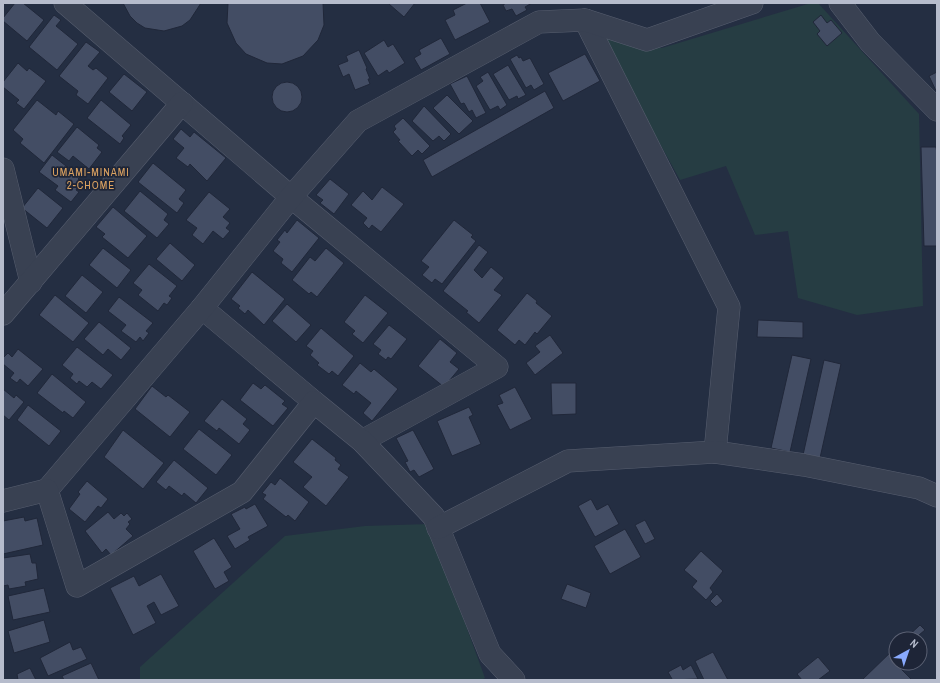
<svg xmlns="http://www.w3.org/2000/svg" width="940" height="683" viewBox="0 0 940 683" font-family="'Archivo Narrow',sans-serif">
  <style>
    .green { fill: #263d43 }
    .building { fill: #434d64; stroke: #202739 }
    .lines { fill: none; stroke-linecap: round; stroke-linejoin: round }
    .street-casing { stroke: #575e6f; stroke-width: 23 }
    .street { stroke: #394152; stroke-width: 22 }
    .labels { text-anchor: middle; stroke-width: 3.5; stroke-linejoin: round; paint-order: stroke }
    .neighbourhood-label { font-size: 11px; letter-spacing: 1px; fill: #dba261; stroke: #1e2537 }
  </style>
  <rect width="100%" height="100%" fill="#242e42"/>
  <!-- green -->
  <g class="green">
    <path d="M 811,3 L 818,3 L 919,114 L 923,306 L 857,315 L 798,298 L 788,231 L 755,235 L 726,166 L 680,180 L 603,41 L 613,36 L 662,48 Z"/>
    <path d="M 429,524 L 485,678 L 481,680 L 140,680 L 140,667 L 285,536 L 365,526 Z"/>
  </g>
  <!-- building -->
  <g class="building">
    <path d="M 15,3 L 23,3 L 44,20 L 27,41 L 3,21 L 3,18 Z"/>
    <path d="M 123,3 L 201,3 L 190,20 L 182,26 L 164,31 L 145,28 L 137,23 L 130,16 Z"/>
    <path d="M 228,3 L 323,3 L 324,25 L 318,40 L 303,56 L 282,64 L 267,63 L 246,54 L 236,43 L 227,23 Z"/>
    <path d="M 390,3 L 415,3 L 404,17 L 389,4 Z"/>
    <path d="M 467,3 L 480,3 L 490,22 L 455,40 L 445,20 L 455,15 L 453,10 Z"/>
    <path d="M 532,3 L 525,7 L 527,10 L 516,16 L 512,9 L 506,11 L 503,5 L 506,3 Z"/>
    <path d="M 54,15 L 61,20 L 56,26 L 78,44 L 57,70 L 29,47 Z"/>
    <path d="M 821,15 L 827,23 L 831,20 L 842,33 L 827,46 L 817,34 L 820,31 L 813,22 Z"/>
    <path d="M 441,38 L 450,54 L 421,70 L 414,58 L 421,54 L 419,50 Z"/>
    <path d="M 384,40 L 388,47 L 393,44 L 405,63 L 389,73 L 387,70 L 378,76 L 364,53 Z"/>
    <path d="M 86,42 L 100,52 L 88,66 L 93,70 L 96,68 L 108,78 L 88,104 L 76,95 L 78,91 L 59,76 Z"/>
    <path d="M 359,50 L 367,68 L 366,69 L 370,79 L 368,79 L 370,84 L 355,90 L 349,74 L 343,77 L 338,65 L 348,61 L 346,56 Z"/>
    <path d="M 585,54 L 600,81 L 563,101 L 548,73 Z"/>
    <path d="M 517,55 L 519,58 L 521,57 L 523,61 L 530,58 L 544,84 L 534,90 L 531,85 L 526,88 L 510,59 Z"/>
    <path d="M 18,63 L 27,71 L 29,68 L 46,81 L 24,109 L 16,103 L 19,100 L 3,87 L 3,82 Z"/>
    <path d="M 508,65 L 526,95 L 518,99 L 517,96 L 509,100 L 493,74 Z"/>
    <path d="M 488,72 L 507,105 L 500,110 L 498,106 L 490,110 L 476,86 L 483,81 L 480,77 Z"/>
    <path d="M 937,72 L 937,93 L 929,76 Z"/>
    <path d="M 124,74 L 147,92 L 132,111 L 109,92 Z"/>
    <path d="M 467,76 L 486,113 L 476,118 L 472,110 L 469,112 L 464,103 L 461,104 L 450,84 Z"/>
    <circle cx="287" cy="97" r="15"/>
    <path d="M 545,91 L 554,108 L 432,177 L 423,160 Z"/>
    <path d="M 447,95 L 473,121 L 459,134 L 433,108 Z"/>
    <path d="M 37,100 L 56,115 L 58,111 L 74,124 L 44,163 L 20,143 L 23,139 L 13,130 Z"/>
    <path d="M 101,100 L 131,125 L 122,136 L 124,138 L 120,144 L 87,118 Z"/>
    <path d="M 424,106 L 451,134 L 444,141 L 439,136 L 433,141 L 412,121 Z"/>
    <path d="M 403,118 L 430,146 L 422,154 L 418,150 L 412,156 L 398,141 L 400,140 L 393,132 L 396,129 L 394,126 Z"/>
    <path d="M 77,127 L 99,145 L 97,148 L 102,152 L 89,169 L 73,156 L 69,161 L 57,152 Z"/>
    <path d="M 181,129 L 190,137 L 194,132 L 226,158 L 207,181 L 190,164 L 188,167 L 176,158 L 184,148 L 173,139 Z"/>
    <path d="M 921,147 L 936,147 L 937,153 L 937,246 L 924,246 Z"/>
    <path d="M 52,155 L 80,177 L 78,179 L 81,182 L 76,190 L 79,192 L 71,202 L 55,190 L 58,186 L 39,172 Z"/>
    <path d="M 153,163 L 186,190 L 179,199 L 184,203 L 177,213 L 138,182 Z"/>
    <path d="M 330,179 L 349,194 L 334,214 L 320,203 L 323,200 L 316,195 Z"/>
    <path d="M 382,187 L 404,204 L 381,232 L 372,225 L 369,229 L 363,223 L 367,218 L 351,205 L 363,191 L 372,200 Z"/>
    <path d="M 38,188 L 63,208 L 47,228 L 22,208 Z"/>
    <path d="M 140,191 L 168,214 L 164,220 L 169,224 L 157,238 L 124,211 Z"/>
    <path d="M 209,192 L 230,209 L 223,217 L 230,223 L 226,228 L 230,231 L 223,239 L 213,231 L 203,244 L 192,235 L 197,228 L 186,220 Z"/>
    <path d="M 113,207 L 147,236 L 128,258 L 102,237 L 105,234 L 96,227 Z"/>
    <path d="M 297,220 L 319,238 L 292,272 L 281,263 L 283,259 L 273,251 L 280,242 L 277,240 L 285,230 L 287,233 Z"/>
    <path d="M 454,220 L 473,235 L 471,237 L 476,241 L 442,284 L 435,279 L 432,283 L 422,275 L 429,267 L 421,261 Z"/>
    <path d="M 170,243 L 195,265 L 182,281 L 156,259 Z"/>
    <path d="M 479,245 L 488,252 L 474,270 L 482,278 L 491,267 L 504,278 L 494,290 L 502,295 L 479,323 L 466,312 L 468,311 L 443,291 Z"/>
    <path d="M 103,248 L 131,270 L 117,288 L 89,265 Z"/>
    <path d="M 326,248 L 344,263 L 317,297 L 311,292 L 309,294 L 292,280 L 310,257 L 315,261 Z"/>
    <path d="M 149,264 L 177,286 L 169,296 L 172,298 L 167,305 L 164,303 L 158,311 L 138,295 L 142,290 L 133,283 Z"/>
    <path d="M 252,272 L 285,299 L 264,325 L 248,310 L 245,314 L 238,308 L 240,306 L 231,299 Z"/>
    <path d="M 82,275 L 103,292 L 86,313 L 65,296 Z"/>
    <path d="M 527,293 L 537,301 L 536,303 L 552,316 L 537,334 L 535,332 L 525,345 L 519,340 L 515,345 L 497,330 Z"/>
    <path d="M 55,295 L 89,323 L 73,342 L 39,315 Z"/>
    <path d="M 365,295 L 388,313 L 363,343 L 352,334 L 355,331 L 344,322 Z"/>
    <path d="M 119,297 L 153,323 L 146,331 L 149,333 L 143,341 L 140,337 L 136,342 L 121,331 L 126,325 L 108,311 Z"/>
    <path d="M 287,304 L 311,325 L 296,342 L 272,321 Z"/>
    <path d="M 758,320 L 803,322 L 803,338 L 757,337 Z"/>
    <path d="M 99,322 L 131,348 L 121,360 L 108,349 L 103,355 L 84,339 Z"/>
    <path d="M 389,325 L 407,339 L 391,359 L 388,357 L 386,360 L 378,354 L 381,350 L 373,344 Z"/>
    <path d="M 321,328 L 354,356 L 338,376 L 332,371 L 329,374 L 317,365 L 319,363 L 310,355 L 313,351 L 306,346 Z"/>
    <path d="M 550,335 L 563,353 L 535,375 L 526,363 L 540,352 L 535,346 Z"/>
    <path d="M 440,339 L 457,353 L 450,362 L 459,369 L 444,387 L 418,366 Z"/>
    <path d="M 77,347 L 113,375 L 101,389 L 92,382 L 87,387 L 79,381 L 77,384 L 70,378 L 73,374 L 62,365 Z"/>
    <path d="M 18,349 L 43,369 L 28,386 L 20,379 L 17,383 L 10,378 L 14,373 L 3,364 L 3,358 L 8,353 L 12,357 Z"/>
    <path d="M 792,355 L 811,359 L 790,452 L 771,448 Z"/>
    <path d="M 824,360 L 841,364 L 820,458 L 803,455 Z"/>
    <path d="M 360,363 L 371,372 L 374,369 L 398,389 L 372,421 L 363,413 L 371,403 L 356,391 L 354,394 L 342,385 Z"/>
    <path d="M 52,374 L 86,402 L 73,418 L 64,411 L 63,413 L 37,393 Z"/>
    <path d="M 253,383 L 261,389 L 265,385 L 285,401 L 282,404 L 288,408 L 273,426 L 240,400 Z"/>
    <path d="M 551,383 L 576,383 L 576,414 L 552,415 Z"/>
    <path d="M 152,386 L 166,397 L 168,395 L 190,412 L 170,437 L 135,409 Z"/>
    <path d="M 515,387 L 532,419 L 510,430 L 497,405 L 503,403 L 499,395 Z"/>
    <path d="M 3,389 L 14,398 L 16,395 L 24,402 L 9,420 L 3,415 Z"/>
    <path d="M 222,399 L 247,419 L 243,424 L 250,430 L 239,444 L 219,428 L 217,431 L 204,421 Z"/>
    <path d="M 28,405 L 61,431 L 49,446 L 17,420 Z"/>
    <path d="M 469,407 L 473,415 L 469,417 L 481,444 L 452,456 L 437,421 Z"/>
    <path d="M 199,429 L 232,455 L 216,475 L 183,449 Z"/>
    <path d="M 123,430 L 164,463 L 143,489 L 104,457 Z"/>
    <path d="M 413,430 L 434,469 L 419,477 L 414,470 L 410,472 L 405,462 L 408,461 L 396,438 Z"/>
    <path d="M 312,439 L 336,458 L 335,460 L 341,465 L 338,469 L 349,477 L 326,506 L 303,487 L 312,477 L 293,462 Z"/>
    <path d="M 174,460 L 208,488 L 196,503 L 184,493 L 182,496 L 169,486 L 166,490 L 156,482 Z"/>
    <path d="M 280,478 L 309,502 L 295,521 L 288,515 L 286,517 L 263,499 L 266,495 L 262,493 L 271,482 L 275,485 Z"/>
    <path d="M 87,481 L 108,499 L 101,508 L 98,506 L 85,522 L 69,509 L 80,494 L 78,492 Z"/>
    <path d="M 591,499 L 597,510 L 608,504 L 619,524 L 595,537 L 578,506 Z"/>
    <path d="M 255,504 L 268,526 L 248,537 L 250,540 L 235,549 L 227,536 L 240,529 L 231,514 L 245,507 L 246,509 Z"/>
    <path d="M 108,512 L 114,519 L 121,513 L 124,516 L 127,513 L 132,519 L 128,522 L 130,524 L 126,529 L 133,536 L 111,555 L 106,549 L 102,553 L 85,531 Z"/>
    <path d="M 24,517 L 25,521 L 37,518 L 43,545 L 3,554 L 3,521 Z"/>
    <path d="M 645,520 L 655,539 L 645,544 L 635,525 Z"/>
    <path d="M 625,529 L 641,557 L 610,574 L 594,546 Z"/>
    <path d="M 214,538 L 232,567 L 224,572 L 229,581 L 215,589 L 193,551 Z"/>
    <path d="M 701,551 L 723,571 L 710,588 L 713,592 L 706,600 L 692,587 L 697,581 L 684,570 Z"/>
    <path d="M 30,554 L 32,563 L 36,563 L 38,579 L 25,582 L 26,586 L 9,589 L 8,585 L 3,586 L 3,558 Z"/>
    <path d="M 161,574 L 179,606 L 161,615 L 154,602 L 147,606 L 156,623 L 133,635 L 110,588 L 134,576 L 139,586 Z"/>
    <path d="M 567,584 L 591,593 L 586,608 L 561,599 Z"/>
    <path d="M 44,588 L 50,612 L 13,620 L 8,596 Z"/>
    <path d="M 717,594 L 723,601 L 716,607 L 710,601 Z"/>
    <path d="M 44,620 L 50,642 L 14,653 L 8,631 Z"/>
    <path d="M 920,625 L 925,630 L 919,635 L 925,642 L 920,647 L 920,639 L 905,639 Z"/>
    <path d="M 70,642 L 73,650 L 81,647 L 87,659 L 48,676 L 40,658 Z"/>
    <path d="M 896,647 L 896,663 L 903,663 L 899,667 L 912,680 L 862,680 Z"/>
    <path d="M 713,652 L 728,680 L 704,680 L 695,661 Z"/>
    <path d="M 818,657 L 830,671 L 818,680 L 802,680 L 797,674 Z"/>
    <path d="M 91,663 L 99,680 L 64,680 L 62,676 Z"/>
    <path d="M 681,665 L 683,670 L 691,665 L 698,679 L 670,680 L 672,679 L 668,672 Z"/>
    <path d="M 30,668 L 36,680 L 18,680 L 17,674 Z"/>
  </g>
  <g class="lines">
    <!-- street casing -->
    <g class="street-casing">
      <g id="street">
        <path d="M 65,3 L 291,197 L 497,367 L 362,441"/>
        <path d="M 840,3 L 870,42 L 937,110"/>
        <path d="M 585,20 L 729,307 L 715,452"/>
        <path d="M 3,169 L 31,282"/>
        <path d="M 202,308 L 314,402"/>
        <path d="M 3,314 L 182,103"/>
        <path d="M 47,490 L 202,308 L 291,197 L 358,121 L 539,22 L 585,20 L 647,40 L 752,3"/>
        <path d="M 3,501 L 47,490 L 77,586 L 242,492 L 314,402 L 362,441 L 434,517 L 490,654 L 514,680"/>
        <path d="M 438,528 L 568,461 L 715,452 L 804,465 L 919,488 L 937,496"/>
      </g>
    </g>
    <!-- street -->
    <use href="#street" class="street"/>
  </g>
  <g class="labels">
    <!-- neighbourhood labels -->
    <g class="neighbourhood-label">
      <text x="91" y="176">UMAMI-MINAMI<tspan x="91" dy="13">2-CHOME</tspan></text>
    </g>
  </g>
  <!-- border -->
  <rect width="940" height="683" fill="none" stroke="#b6bccc" stroke-width="8"/>
  <!-- north arrow -->
  <g transform="translate(908 651) rotate(40)"><circle r="19" fill="#1e2537" stroke="#5b6173"/>
  <path d="M0-3L7 15L0 10L-7 15Z" fill="#89aafd"/>
  <text y="-6" font-size="11" font-weight="bold" text-anchor="middle" fill="#b6bccc">N</text>
  </g>
</svg>
